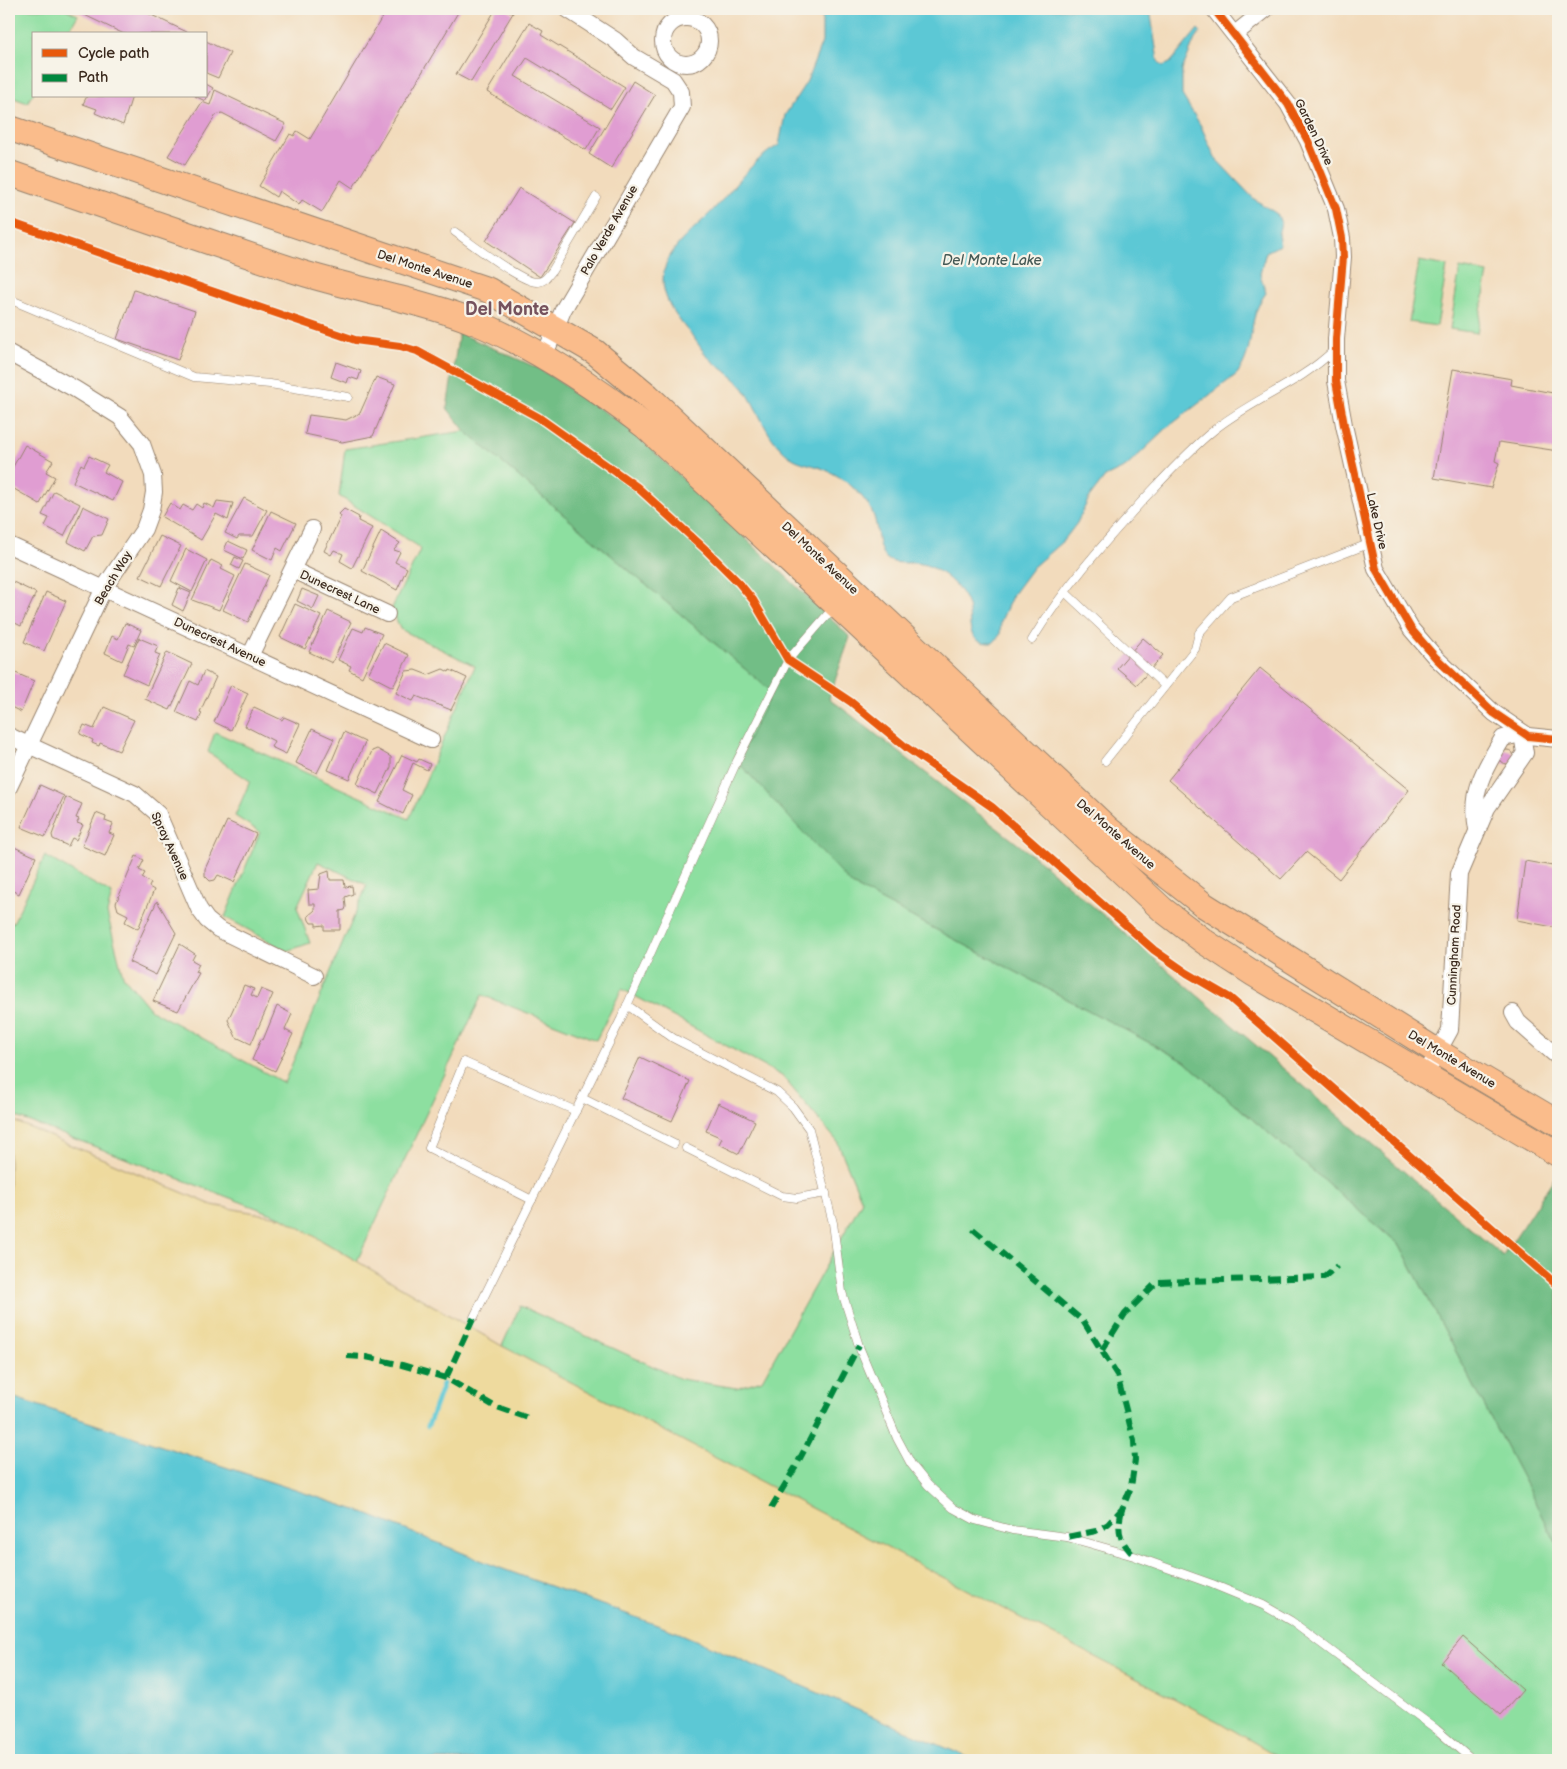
<svg xmlns="http://www.w3.org/2000/svg" width="1567" height="1769" viewBox="0 0 1567 1769" font-family="'Balsamiq Sans',sans-serif">
  <style>
    .green { fill: #8ddfa0; stroke: #64845f }
    .forest { fill: #72be86; stroke: #567452 }
    .sand { fill: #eeda9e; stroke: #94825e }
    .water { fill: #5cc8d5; stroke: #4c797a }
    .lines { fill: none; stroke-linecap: round; stroke-linejoin: round }
    .stream { stroke: #5cc8d5; stroke-width: 5 }
    .building { fill: #e09dd2 }
    .lane-casing { stroke: #96826d; stroke-width: 9 }
    .street-casing { stroke: #96826d; stroke-width: 18 }
    .primary-casing { stroke: #96826d; stroke-width: 27 }
    .lane { stroke: #fff; stroke-width: 8 }
    .street { stroke: #fff; stroke-width: 16 }
    .primary { stroke: #fabc8b; stroke-width: 25 }
    .quiet { stroke: #00873e; stroke-width: 6; stroke-dasharray: 12 6; stroke-linecap: butt }
    .cycleway-casing { stroke: #f7f3e8; stroke-width: 11 }
    .cycleway { stroke: #e8590c; stroke-width: 8 }
    .labels { text-anchor: middle; stroke-width: 4.5; stroke-linejoin: round; paint-order: stroke }
    .street-label { font-size: 12px; fill: #3b2a1e; stroke: #f7f3e8 }
    .water-label { font-size: 14px; font-style: italic; fill: #455955; stroke: #f7f3e8 }
    .district-label { font-size: 18px; font-weight: bold; fill: #75525d; stroke: #f7f3e8 }
  </style>
  <rect width="100%" height="100%" fill="#f7f3e8"/>
  <filter id="ink" filterUnits="userSpaceOnUse"><feTurbulence type="fractalNoise" baseFrequency=".02" numOctaves="2"/><feDisplacementMap in="SourceGraphic" scale="10" xChannelSelector="R" yChannelSelector="G"/><feConvolveMatrix kernelMatrix="1 2 1 2 8 2 1 2 1" color-interpolation-filters="sRGB"/></filter>
  <filter id="wash" filterUnits="userSpaceOnUse"><feTurbulence type="fractalNoise" baseFrequency=".0096" numOctaves="4" result="noise"/><feDisplacementMap in="SourceGraphic" scale="20" xChannelSelector="R" yChannelSelector="G"/><feGaussianBlur stdDeviation="1.12" result="paint"/><feColorMatrix in="noise" values="0 0 0 0 0 0 0 0 0 0 0 0 0 0 0 0 0 1.4 0 .05"/><feComposite in="paint" operator="in"/></filter>
  <g filter="url(#wash)">
    <rect width="100%" height="100%" fill="#f2dbbc"/>
    <!-- green -->
    <g class="green">
      <path d="M 9,9 L 65,9 L 78,15 L 67,34 L 34,34 L 34,92 L 27,103 L 9,96 Z"/>
      <path d="M 1419,261 L 1447,266 L 1437,326 L 1409,322 Z"/>
      <path d="M 1460,268 L 1488,273 L 1477,333 L 1450,329 Z"/>
      <path d="M 465,431 L 772,692 L 852,885 L 1184,1061 L 1400,1245 L 1558,1546 L 1558,1760 L 1284,1760 L 1219,1722 L 502,1346 L 520,1306 L 681,1379 L 736,1388 L 762,1380 L 862,1201 L 837,1141 L 782,1076 L 622,989 L 596,1040 L 482,995 L 357,1261 L 283,1218 L 9,1114 L 9,921 L 13,923 L 45,856 L 112,894 L 107,913 L 123,976 L 151,1010 L 284,1083 L 367,885 L 318,862 L 297,907 L 310,943 L 287,951 L 225,917 L 260,832 L 235,816 L 250,781 L 208,752 L 215,732 L 409,819 L 475,666 L 400,629 L 392,608 L 421,548 L 339,496 L 345,449 Z"/>
    </g>
    <!-- forest -->
    <path class="forest" d="M 459,333 L 540,369 L 630,429 L 850,637 L 829,698 L 1041,862 L 1503,1256 L 1558,1172 L 1558,1546 L 1400,1245 L 1184,1061 L 852,885 L 737,761 L 772,692 L 465,431 L 447,408 Z"/>
    <!-- sand -->
    <path class="sand" d="M 9,1119 L 212,1205 L 283,1218 L 502,1346 L 1219,1722 L 1284,1760 L 974,1760 L 679,1633 L 500,1568 L 356,1510 L 9,1396 Z"/>
    <!-- water -->
    <g class="water">
      <path d="M 822,9 L 1150,9 L 1158,61 L 1163,66 L 1170,63 L 1198,29 L 1201,32 L 1195,39 L 1182,70 L 1182,95 L 1201,126 L 1215,158 L 1254,199 L 1277,214 L 1281,223 L 1278,235 L 1280,245 L 1266,252 L 1260,274 L 1266,293 C 1245,321 1257,347 1237,374 L 1168,427 L 1126,467 L 1105,477 L 1089,498 L 1077,523 L 1064,540 L 1033,567 L 1013,594 L 1001,621 L 1000,635 L 993,643 C 964,644 972,623 968,606 C 963,588 940,568 922,564 C 911,561 894,566 886,558 C 874,546 881,524 869,506 C 859,491 843,477 826,470 C 808,462 797,465 782,450 C 765,434 758,408 744,389 C 734,375 717,367 705,354 C 701,349 698,343 694,338 C 675,316 652,289 669,258 C 678,240 698,226 712,211 C 735,188 750,161 779,145 L 785,115 L 807,81 L 822,42 Z"/>
      <path d="M 9,1396 L 356,1510 L 500,1568 L 679,1633 L 974,1760 L 9,1760 Z"/>
    </g>
    <g class="lines">
      <!-- stream -->
      <path class="stream" d="M 428,1426 L 443,1384"/>
    </g>
    <g id="blocks">
      <!-- building -->
      <g class="building">
        <path d="M 72,9 L 139,9 L 191,34 L 124,34 Z"/>
        <path d="M 387,9 L 460,9 L 353,188 L 341,180 L 322,212 L 302,200 L 299,205 L 279,191 L 276,197 L 259,186 L 290,134 L 294,136 L 297,131 L 310,139 Z"/>
        <path d="M 496,9 L 506,9 L 513,13 L 471,82 L 456,74 Z"/>
        <path d="M 529,23 L 543,31 L 541,35 L 625,87 L 611,109 L 527,58 L 515,76 L 600,127 L 586,150 L 487,92 Z"/>
        <path d="M 206,41 L 230,53 L 218,78 L 206,73 Z"/>
        <path d="M 633,81 L 655,95 L 611,168 L 589,154 Z"/>
        <path d="M 206,84 L 213,88 L 205,101 L 195,96 L 206,96 Z"/>
        <path d="M 215,90 L 286,124 L 276,141 L 222,113 L 216,115 L 185,165 L 168,156 L 202,102 L 210,105 Z"/>
        <path d="M 87,96 L 132,96 L 123,125 L 95,113 L 97,109 L 83,104 Z"/>
        <path d="M 519,188 L 575,223 L 540,277 L 486,241 Z"/>
        <path d="M 134,290 L 195,311 L 178,360 L 117,339 Z"/>
        <path d="M 336,362 L 361,371 L 358,380 L 349,377 L 347,383 L 331,377 Z"/>
        <path d="M 1453,369 L 1512,379 L 1511,385 L 1558,394 L 1558,451 L 1499,442 L 1495,461 L 1499,463 L 1491,488 L 1434,478 Z"/>
        <path d="M 376,377 L 395,384 L 373,436 L 342,442 L 305,434 L 309,415 L 346,420 L 360,413 Z"/>
        <path d="M 25,445 L 53,461 L 46,472 L 55,477 L 40,504 L 9,486 L 9,474 Z"/>
        <path d="M 89,456 L 108,465 L 104,472 L 122,482 L 113,501 L 73,482 L 81,464 L 84,466 Z"/>
        <path d="M 54,491 L 80,504 L 64,536 L 45,526 L 49,518 L 42,515 Z"/>
        <path d="M 244,498 L 267,510 L 253,536 L 239,536 L 237,539 L 225,533 Z"/>
        <path d="M 217,501 L 233,503 L 228,520 L 216,514 L 201,540 L 162,517 L 170,503 L 180,510 L 183,505 L 192,510 L 196,504 L 202,508 L 204,503 L 214,508 Z"/>
        <path d="M 83,506 L 109,519 L 102,535 L 93,536 L 85,551 L 68,542 Z"/>
        <path d="M 344,509 L 359,517 L 358,521 L 372,528 L 352,568 L 340,561 L 343,554 L 334,550 L 331,555 L 324,551 L 341,516 L 338,515 Z"/>
        <path d="M 271,511 L 296,523 L 282,551 L 277,548 L 272,560 L 252,550 Z"/>
        <path d="M 381,531 L 400,543 L 394,550 L 400,552 L 395,562 L 407,568 L 397,590 L 362,571 Z"/>
        <path d="M 160,536 L 181,546 L 161,586 L 140,576 Z"/>
        <path d="M 228,541 L 247,550 L 243,559 L 224,550 Z"/>
        <path d="M 186,549 L 207,560 L 192,592 L 171,581 Z"/>
        <path d="M 235,557 L 243,561 L 239,569 L 231,565 Z"/>
        <path d="M 211,560 L 223,566 L 221,569 L 235,576 L 219,610 L 192,600 Z"/>
        <path d="M 245,564 L 269,575 L 248,622 L 223,610 Z"/>
        <path d="M 11,581 L 36,593 L 21,626 L 9,620 L 9,586 Z"/>
        <path d="M 179,588 L 191,593 L 183,611 L 172,605 Z"/>
        <path d="M 302,589 L 319,596 L 313,609 L 297,601 Z"/>
        <path d="M 46,592 L 66,601 L 44,651 L 24,642 Z"/>
        <path d="M 295,604 L 321,616 L 305,649 L 280,637 Z"/>
        <path d="M 328,611 L 351,622 L 332,663 L 309,652 Z"/>
        <path d="M 125,623 L 141,630 L 134,646 L 129,644 L 122,661 L 105,653 L 112,636 L 118,639 Z"/>
        <path d="M 365,627 L 382,634 L 362,677 L 349,670 L 351,666 L 338,660 L 353,628 L 363,632 Z"/>
        <path d="M 139,638 L 158,646 L 155,653 L 160,655 L 147,685 L 123,674 Z"/>
        <path d="M 1143,638 L 1163,655 L 1137,685 L 1117,668 Z"/>
        <path d="M 384,643 L 409,655 L 393,687 L 368,674 Z"/>
        <path d="M 167,652 L 192,664 L 170,710 L 145,699 Z"/>
        <path d="M 1260,668 L 1409,790 L 1339,879 L 1306,852 L 1281,879 L 1168,780 Z"/>
        <path d="M 443,669 L 449,672 L 450,670 L 467,678 L 451,710 L 416,696 L 413,701 L 396,693 L 406,671 L 415,670 L 428,675 Z"/>
        <path d="M 9,670 L 34,681 L 21,712 L 9,706 Z"/>
        <path d="M 204,671 L 216,677 L 200,712 L 202,713 L 198,722 L 176,712 L 190,681 L 198,685 Z"/>
        <path d="M 231,685 L 248,693 L 231,730 L 214,722 Z"/>
        <path d="M 104,707 L 134,720 L 119,751 L 100,743 L 99,746 L 92,743 L 93,740 L 80,734 L 84,725 L 94,729 Z"/>
        <path d="M 254,707 L 282,720 L 284,717 L 300,724 L 286,754 L 271,747 L 274,741 L 245,726 Z"/>
        <path d="M 312,729 L 334,739 L 317,773 L 296,763 Z"/>
        <path d="M 344,732 L 365,742 L 349,779 L 328,770 Z"/>
        <path d="M 377,749 L 391,757 L 391,767 L 378,794 L 357,784 L 372,751 Z"/>
        <circle cx="1507" cy="757" r="7"/>
        <path d="M 402,755 L 417,762 L 419,759 L 430,764 L 427,770 L 413,763 L 402,790 L 412,795 L 403,814 L 379,802 Z"/>
        <path d="M 40,785 L 64,796 L 45,837 L 21,827 Z"/>
        <path d="M 66,797 L 82,804 L 76,818 L 79,819 L 77,823 L 83,825 L 76,840 L 72,838 L 68,846 L 53,839 L 52,835 Z"/>
        <path d="M 96,813 L 106,817 L 105,821 L 113,824 L 109,833 L 114,835 L 105,856 L 82,846 Z"/>
        <path d="M 227,821 L 256,834 L 234,882 L 218,875 L 215,880 L 210,881 L 205,876 L 205,869 Z"/>
        <path d="M 12,846 L 36,857 L 19,894 L 9,889 L 9,853 Z"/>
        <path d="M 136,856 L 144,860 L 139,870 L 145,873 L 142,878 L 151,883 L 149,887 L 154,890 L 138,929 L 125,922 L 128,915 L 118,910 L 116,903 Z"/>
        <path d="M 1525,861 L 1558,867 L 1558,928 L 1517,920 Z"/>
        <path d="M 329,871 L 330,880 L 344,880 L 345,887 L 352,886 L 353,894 L 345,897 L 346,907 L 345,910 L 340,911 L 340,930 L 324,930 L 324,925 L 316,926 L 316,923 L 311,923 L 309,920 L 308,916 L 315,910 L 315,904 L 309,904 L 308,890 L 319,889 L 321,874 Z"/>
        <path d="M 157,901 L 176,933 L 156,975 L 129,962 Z"/>
        <path d="M 180,944 L 195,954 L 192,960 L 199,964 L 195,972 L 199,973 L 178,1011 L 153,1001 Z"/>
        <path d="M 244,985 L 254,989 L 251,995 L 257,998 L 261,989 L 273,994 L 251,1044 L 236,1037 L 228,1020 Z"/>
        <path d="M 277,1006 L 292,1014 L 285,1030 L 293,1034 L 275,1071 L 252,1060 L 261,1039 L 263,1040 Z"/>
        <path d="M 640,1057 L 690,1081 L 672,1121 L 621,1098 Z"/>
        <path d="M 718,1103 L 755,1121 L 739,1154 L 719,1144 L 722,1138 L 706,1131 Z"/>
        <path d="M 1463,1637 L 1523,1690 L 1501,1715 L 1441,1663 Z"/>
      </g>
    </g>
  </g>
  <g filter="url(#ink)">
    <use href="#blocks" fill-opacity="0" stroke="#96826d" stroke-width="1"/>
    <g class="lines">
      <!-- lane casing -->
      <g class="lane-casing">
        <g id="lane">
          <path d="M 455,232 C 469,242 522,283 537,282 C 544,282 547,277 552,271 L 596,197"/>
          <path d="M 9,299 L 194,377 L 270,384 L 348,397"/>
          <path d="M 1065,592 L 1165,686"/>
          <path d="M 1032,640 C 1063,589 1103,544 1143,500 C 1165,477 1188,451 1214,430 C 1251,400 1299,384 1334,350"/>
          <path d="M 1105,761 L 1195,649 L 1199,633 L 1231,597 L 1371,543"/>
          <path d="M 627,1005 L 673,1038 L 777,1092 L 793,1107 L 809,1129 L 833,1223 L 842,1292 L 860,1349 L 897,1438 L 911,1464 L 928,1485 L 953,1508 L 975,1520 L 1012,1530 L 1067,1537 L 1134,1556 L 1212,1584 L 1263,1605 L 1291,1621 L 1436,1729 L 1472,1760"/>
          <path d="M 582,1098 L 674,1144"/>
          <path d="M 686,1148 L 782,1196 L 797,1198 L 826,1193"/>
          <path d="M 532,1200 L 429,1148 L 464,1062 L 576,1111"/>
          <path d="M 474,1317 L 621,1019 L 737,761 L 788,660 L 835,606"/>
        </g>
      </g>
      <!-- street casing -->
      <g class="street-casing">
        <g id="street">
          <path d="M 1214,9 L 1288,104 L 1308,141 L 1336,209 L 1342,238 L 1343,257 L 1336,339 L 1336,381 L 1344,425 L 1376,569 L 1411,629 L 1436,658 L 1494,713 L 1528,736 L 1558,739"/>
          <circle cx="686" cy="41" r="23"/>
          <path d="M 1235,34 L 1266,9"/>
          <path d="M 9,353 L 75,389 L 120,417 L 142,444 L 153,475 L 154,492 L 151,510 L 144,529 L 104,588 L 9,787"/>
          <path d="M 544,357 L 563,310 L 682,107 L 681,92 L 673,80 L 634,57 L 615,40 L 567,9"/>
          <path d="M 9,545 L 431,740"/>
          <path d="M 293,570 L 387,614"/>
          <path d="M 250,656 L 312,529"/>
          <path d="M 9,736 L 135,794 L 158,814 L 199,909 L 207,920 L 218,929 L 314,976"/>
          <path d="M 1477,829 C 1470,792 1484,769 1503,738 L 1522,734"/>
          <path d="M 1513,1013 L 1518,1022 L 1558,1057"/>
          <path d="M 1424,1077 L 1450,1030 L 1459,874 L 1487,808 L 1525,753 L 1522,734"/>
        </g>
      </g>
      <!-- primary casing -->
      <g class="primary-casing">
        <g id="primary">
          <path d="M 9,128 L 488,290 L 595,352 L 648,396 L 1108,829 L 1204,905 L 1438,1052 L 1558,1123"/>
          <path d="M 9,173 C 105,206 202,240 299,272 C 356,290 415,299 470,320 C 533,345 592,385 645,426 L 1163,910 L 1205,942 L 1254,974 L 1558,1154"/>
        </g>
      </g>
      <!-- lane -->
      <use href="#lane" class="lane"/>
      <!-- street -->
      <use href="#street" class="street"/>
      <!-- primary -->
      <use href="#primary" class="primary"/>
      <!-- quiet -->
      <g class="quiet">
        <path d="M 973,1229 L 1083,1321 L 1117,1375 L 1134,1441 L 1135,1460 L 1131,1487 L 1122,1509 L 1108,1524 L 1096,1531 L 1067,1537"/>
        <path d="M 1102,1350 L 1125,1314 L 1157,1282 L 1324,1277 L 1337,1266"/>
        <path d="M 347,1356 L 366,1357 L 402,1365 L 446,1378 L 494,1406 L 531,1419"/>
        <path d="M 446,1378 L 474,1317"/>
        <path d="M 771,1508 L 795,1468 L 859,1345"/>
        <path d="M 1122,1509 C 1117,1532 1118,1538 1134,1556"/>
      </g>
      <!-- cycleway casing -->
      <g class="cycleway-casing">
        <g id="cycleway">
          <path d="M 1214,9 L 1288,104 L 1308,141 L 1336,209 L 1342,238 L 1343,257 L 1336,339 L 1336,381 L 1344,425 L 1376,569 L 1411,629 L 1436,658 L 1494,713 L 1528,736 L 1558,739"/>
          <path d="M 9,222 L 355,340 L 400,346 L 417,351 L 538,417 L 637,487 L 705,549 L 739,583 L 753,600 L 788,660 L 851,702 L 907,748 L 992,807 L 1154,950 L 1187,973 L 1230,998 L 1558,1286"/>
        </g>
      </g>
      <!-- cycleway -->
      <use href="#cycleway" class="cycleway"/>
    </g>
  </g>
  <g class="labels">
    <!-- street labels -->
    <g class="street-label">
      <text transform="translate(1314 132) rotate(64)" y="4">Garden Drive</text>
      <text transform="translate(609 230) rotate(-60)" y="4">Palo Verde Avenue</text>
      <text transform="translate(425 269) rotate(18)" y="4">Del Monte Avenue</text>
      <text transform="translate(1377 521) rotate(77)" y="4">Lake Drive</text>
      <text transform="translate(820 558) rotate(43)" y="4">Del Monte Avenue</text>
      <text transform="translate(113 578) rotate(-59)" y="4">Beach Way</text>
      <text transform="translate(340 592) rotate(25)" y="4">Dunecrest Lane</text>
      <text transform="translate(220 642) rotate(25)" y="4">Dunecrest Avenue</text>
      <text transform="translate(1116 834) rotate(41)" y="4">Del Monte Avenue</text>
      <text transform="translate(170 846) rotate(65)" y="4">Spray Avenue</text>
      <text transform="translate(1454 955) rotate(-87)" y="4">Cunningham Road</text>
      <text transform="translate(1452 1059) rotate(31)" y="4">Del Monte Avenue</text>
    </g>
    <!-- water labels -->
    <g class="water-label">
      <text x="992" y="265">Del Monte Lake</text>
    </g>
    <!-- district labels -->
    <g class="district-label">
      <text x="507" y="315">Del Monte</text>
    </g>
  </g>
  <!-- margin -->
  <rect width="1567" height="1769" fill="none" stroke="#f7f3e8" stroke-width="30"/>
  <!-- legend -->
  <rect x="32" y="32" width="175" height="65" fill="#f7f3e8" stroke="#aca397"/>
  <rect x="42" y="49" width="25" height="8" fill="#e8590c" stroke="#aca397"/>
  <text x="78" y="58" font-size="15" fill="#3b2a1e">Cycle path</text>
  <rect x="42" y="74" width="25" height="8" fill="#00873e" stroke="#aca397"/>
  <text x="78" y="82" font-size="15" fill="#3b2a1e">Path</text>
</svg>
